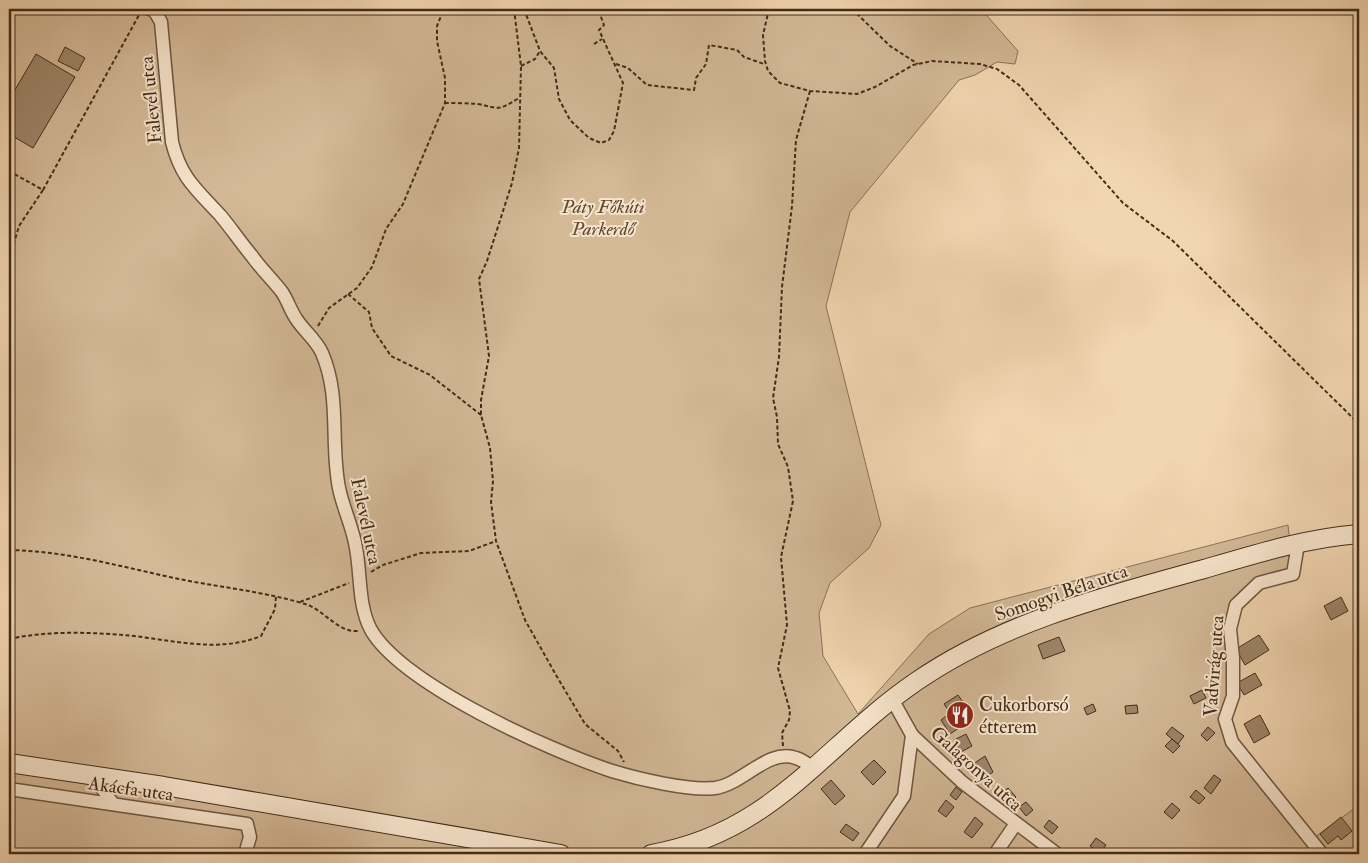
<svg xmlns="http://www.w3.org/2000/svg" width="1368" height="863" viewBox="0 0 1368 863" font-family="'IM FELL Double Pica',serif">
  <style>
    .green { fill: #d4b997; stroke: #8b7358 }
    .building { fill: #9e8569; stroke: #422d1a }
    .lines { fill: none; stroke-linecap: round; stroke-linejoin: round }
    .minor-casing { stroke: #6e5740; stroke-width: 15 }
    .secondary-casing { stroke: #422d1a; stroke-width: 20 }
    .path { stroke: #422d1a; stroke-width: 2; stroke-dasharray: 4 2.5; stroke-linecap: butt }
    .minor { stroke: #f7e4cc; stroke-width: 12 }
    .secondary { stroke: #f7e4cc; stroke-width: 18 }
    .labels { text-anchor: middle; stroke-width: 4; stroke-linejoin: round; paint-order: stroke }
    .street-label { font-size: 19px; fill: #422d1a; stroke: #f7e4cc }
    .park-label { font-size: 19px; font-style: italic; fill: #5f4933; stroke: #f7e4cc }
    .poi-label { font-size: 19px; fill: #422d1a; stroke: #f7e4cc; text-anchor: start }
  </style>
  <rect width="100%" height="100%" fill="#f2d6b1"/>
  <filter id="stains"><feTurbulence type="fractalNoise" baseFrequency=".004" numOctaves="4"/><feColorMatrix values="0 0 0 0 .2 0 0 0 0 .09 0 0 0 0 .02 0 0 0 .5 -.17"/></filter>
  <radialGradient id="worn" r=".72"><stop offset=".6" stop-color="#630" stop-opacity="0"/><stop offset="1" stop-color="#630" stop-opacity=".3"/></radialGradient>
  <!-- green -->
  <path class="green" d="M 9,9 L 981,9 L 1018,51 L 1015,64 L 997,62 L 975,75 L 959,80 L 850,212 L 826,306 L 881,525 L 869,548 L 830,583 L 819,613 L 823,656 L 858,714 L 929,634 L 970,608 L 1288,525 L 1293,574 L 1259,583 L 1236,605 L 1233,658 L 1225,719 L 1232,742 L 1311,840 L 1359,805 L 1359,854 L 9,854 Z"/>
  <!-- building -->
  <g class="building">
    <path d="M 65,47 L 85,58 L 78,71 L 58,61 Z"/>
    <path d="M 36,54 L 75,77 L 33,148 L 9,134 L 9,100 Z"/>
    <path d="M 1341,597 L 1348,611 L 1331,620 L 1324,606 Z"/>
    <path d="M 1259,635 L 1269,650 L 1245,665 L 1236,649 Z"/>
    <path d="M 1059,637 L 1065,651 L 1043,659 L 1038,645 Z"/>
    <path d="M 1255,673 L 1262,685 L 1244,695 L 1237,683 Z"/>
    <path d="M 1202,690 L 1206,698 L 1194,704 L 1190,696 Z"/>
    <path d="M 958,695 L 974,718 L 950,734 L 941,720 L 950,713 L 944,704 Z"/>
    <path d="M 1093,704 L 1096,711 L 1087,715 L 1084,708 Z"/>
    <path d="M 1137,705 L 1138,713 L 1126,714 L 1125,706 Z"/>
    <path d="M 1260,715 L 1270,734 L 1254,743 L 1244,724 Z"/>
    <path d="M 1172,727 L 1184,736 L 1178,744 L 1166,734 Z"/>
    <path d="M 1208,727 L 1215,733 L 1207,741 L 1201,735 Z"/>
    <path d="M 966,734 L 972,746 L 961,752 L 954,740 Z"/>
    <path d="M 1172,739 L 1180,746 L 1173,753 L 1165,746 Z"/>
    <path d="M 985,756 L 993,772 L 986,777 L 982,772 L 979,774 L 973,764 Z"/>
    <path d="M 874,760 L 886,772 L 873,785 L 861,772 Z"/>
    <path d="M 1214,775 L 1221,780 L 1211,794 L 1204,788 Z"/>
    <path d="M 831,780 L 845,796 L 835,805 L 821,789 Z"/>
    <path d="M 956,787 L 962,792 L 956,800 L 950,795 Z"/>
    <path d="M 1008,788 L 1016,797 L 1008,804 L 1000,795 Z"/>
    <path d="M 1196,790 L 1205,798 L 1199,804 L 1190,797 Z"/>
    <path d="M 946,800 L 954,807 L 946,817 L 938,811 Z"/>
    <path d="M 1026,802 L 1033,810 L 1026,816 L 1019,807 Z"/>
    <path d="M 1172,803 L 1180,810 L 1172,819 L 1164,812 Z"/>
    <path d="M 975,817 L 983,824 L 972,838 L 964,832 Z"/>
    <path d="M 1341,817 L 1352,831 L 1341,840 L 1338,836 L 1328,844 L 1320,834 Z"/>
    <path d="M 1049,820 L 1058,827 L 1052,834 L 1044,827 Z"/>
    <path d="M 846,824 L 859,833 L 853,841 L 840,832 Z"/>
    <path d="M 1096,838 L 1106,845 L 1100,853 L 1090,846 Z"/>
    <path d="M 9,845 L 22,852 L 21,854 L 9,854 Z"/>
  </g>
  <g class="lines">
    <!-- minor casing -->
    <g class="minor-casing">
      <g id="minor">
        <path d="M 149,9 L 154,10 L 161,22 L 172,142 C 181,178 196,189 220,215 C 231,228 241,243 252,256 C 261,269 273,280 282,292 C 288,301 291,312 297,320 C 305,332 316,340 322,353 C 341,397 330,443 339,488 C 343,508 353,528 356,548 C 361,574 358,606 371,630 C 403,685 551,751 612,771 C 638,779 689,791 715,788 C 743,784 768,748 796,758 C 803,760 809,765 814,769"/>
        <path d="M 1298,544 L 1293,574 L 1259,583 L 1236,605 L 1230,629 L 1233,658 L 1233,696 L 1225,719 L 1232,742 L 1322,854"/>
        <path d="M 912,735 L 962,782 L 1057,854"/>
        <path d="M 93,775 L 113,804"/>
        <path d="M 9,789 L 247,824 L 250,837 L 245,854"/>
        <path d="M 865,854 L 904,796 L 912,735 L 892,699"/>
        <path d="M 995,854 L 1015,825"/>
      </g>
    </g>
    <!-- secondary casing -->
    <g class="secondary-casing">
      <g id="secondary">
        <path d="M 9,763 L 164,786 L 561,854"/>
        <path d="M 651,854 C 774,833 823,745 917,681 C 1003,622 1105,596 1204,569 C 1255,554 1307,538 1359,534"/>
      </g>
    </g>
    <!-- path -->
    <g class="path">
      <path d="M 514,9 L 521,66 L 519,148 L 512,183 L 487,261 L 479,279 L 489,356 L 481,400 L 481,415 L 490,448 L 493,481 L 491,502 L 496,541 L 525,620 L 556,675 L 585,724 L 618,751 L 624,762"/>
      <path d="M 524,9 L 540,51 L 554,68 L 559,99 L 570,120 L 589,138 L 601,143 L 609,140 L 614,131 L 623,83 L 599,30 L 604,25 L 598,9"/>
      <path d="M 769,9 L 763,35 L 765,61 L 768,71 L 780,83 L 810,91 L 857,94 L 875,87 L 913,65 L 932,61 L 980,64 L 997,69 L 1019,85 L 1123,203 L 1173,241 L 1359,424"/>
      <path d="M 852,9 L 890,46 L 918,64"/>
      <path d="M 594,44 L 602,39"/>
      <path d="M 616,64 L 628,68 L 647,85 L 694,90 L 696,78 L 706,64 L 709,45 L 737,50 L 744,57 L 764,64"/>
      <path d="M 521,66 L 535,59 L 540,51"/>
      <path d="M 445,103 C 455,103 467,103 477,104 C 501,108 496,112 519,98"/>
      <path d="M 9,171 L 43,190 L 19,226 L 9,260"/>
      <path d="M 43,190 L 139,15"/>
      <path d="M 348,294 L 369,312 L 372,328 L 391,356 L 430,375 L 481,415"/>
      <path d="M 318,326 L 329,308 L 357,288 L 372,267 L 386,229 L 403,204 L 445,103 L 445,78 L 437,41 L 437,26 L 444,9"/>
      <path d="M 9,550 C 65,551 119,566 174,578 C 217,587 262,591 305,604 C 323,609 338,633 358,631"/>
      <path d="M 371,572 L 383,565 L 421,553 L 469,551 L 496,541"/>
      <path d="M 300,602 L 349,583"/>
      <path d="M 9,639 C 46,631 86,632 124,635 C 169,639 217,654 261,636 L 275,609 L 276,596"/>
      <path d="M 783,746 L 782,733 L 789,720 L 790,711 L 778,668 L 787,625 L 781,557 L 793,501 L 788,467 L 778,444 L 777,417 L 773,398 L 779,357 L 782,287 L 792,206 L 796,140 L 810,91"/>
    </g>
    <!-- minor -->
    <use href="#minor" class="minor"/>
    <!-- secondary -->
    <use href="#secondary" class="secondary"/>
  </g>
  <!-- icons -->
  <defs>
    <g id="restaurant-disc" transform="scale(1.4375)"><circle r="9.5" fill="#8f2418" stroke="#f7e4cc"/><path d="M-5-6h1v4h1v-4h1v4h1v-4h1v5L-1.5 .5V6h-2V.5L-5-1ZM5-6V6H3V1.5H1.5Q1.5-4 5-6Z" fill="#fff"/></g>
  </defs>
  <g fill-rule="evenodd">
    <use href="#restaurant-disc" x="960" y="715"/>
  </g>
  <g class="labels">
    <!-- street labels -->
    <g class="street-label">
      <text transform="translate(150 100) rotate(-96)" y="7">Falevél utca</text>
      <text transform="translate(367 521) rotate(78)" y="7">Falevél utca</text>
      <text transform="translate(1061 592) rotate(-19)" y="7">Somogyi Béla utca</text>
      <text transform="translate(1213 666) rotate(-86)" y="7">Vadvirág utca</text>
      <text transform="translate(977 768) rotate(42)" y="7">Galagonya utca</text>
      <text transform="translate(131 788) rotate(8)" y="7">Akácfa utca</text>
    </g>
    <!-- park labels -->
    <g class="park-label">
      <text x="603" y="213">Páty Főkúti<tspan x="603" dy="22">Parkerdő</tspan></text>
    </g>
    <!-- poi labels -->
    <g class="poi-label">
      <text x="979" y="711">Cukorborsó<tspan x="979" dy="22">étterem</tspan></text>
    </g>
  </g>
  <!-- margin -->
  <rect width="1368" height="863" fill="none" stroke="#f2d6b1" stroke-width="30"/>
  <rect x="10" y="10" width="1348" height="843" fill="none" stroke="#422d1a" stroke-width="2.5"/>
  <rect x="15" y="15" width="1338" height="833" fill="none" stroke="#422d1a"/>
  <rect width="100%" height="100%" filter="url(#stains)"/>
  <rect width="100%" height="100%" fill="url(#worn)"/>
</svg>
